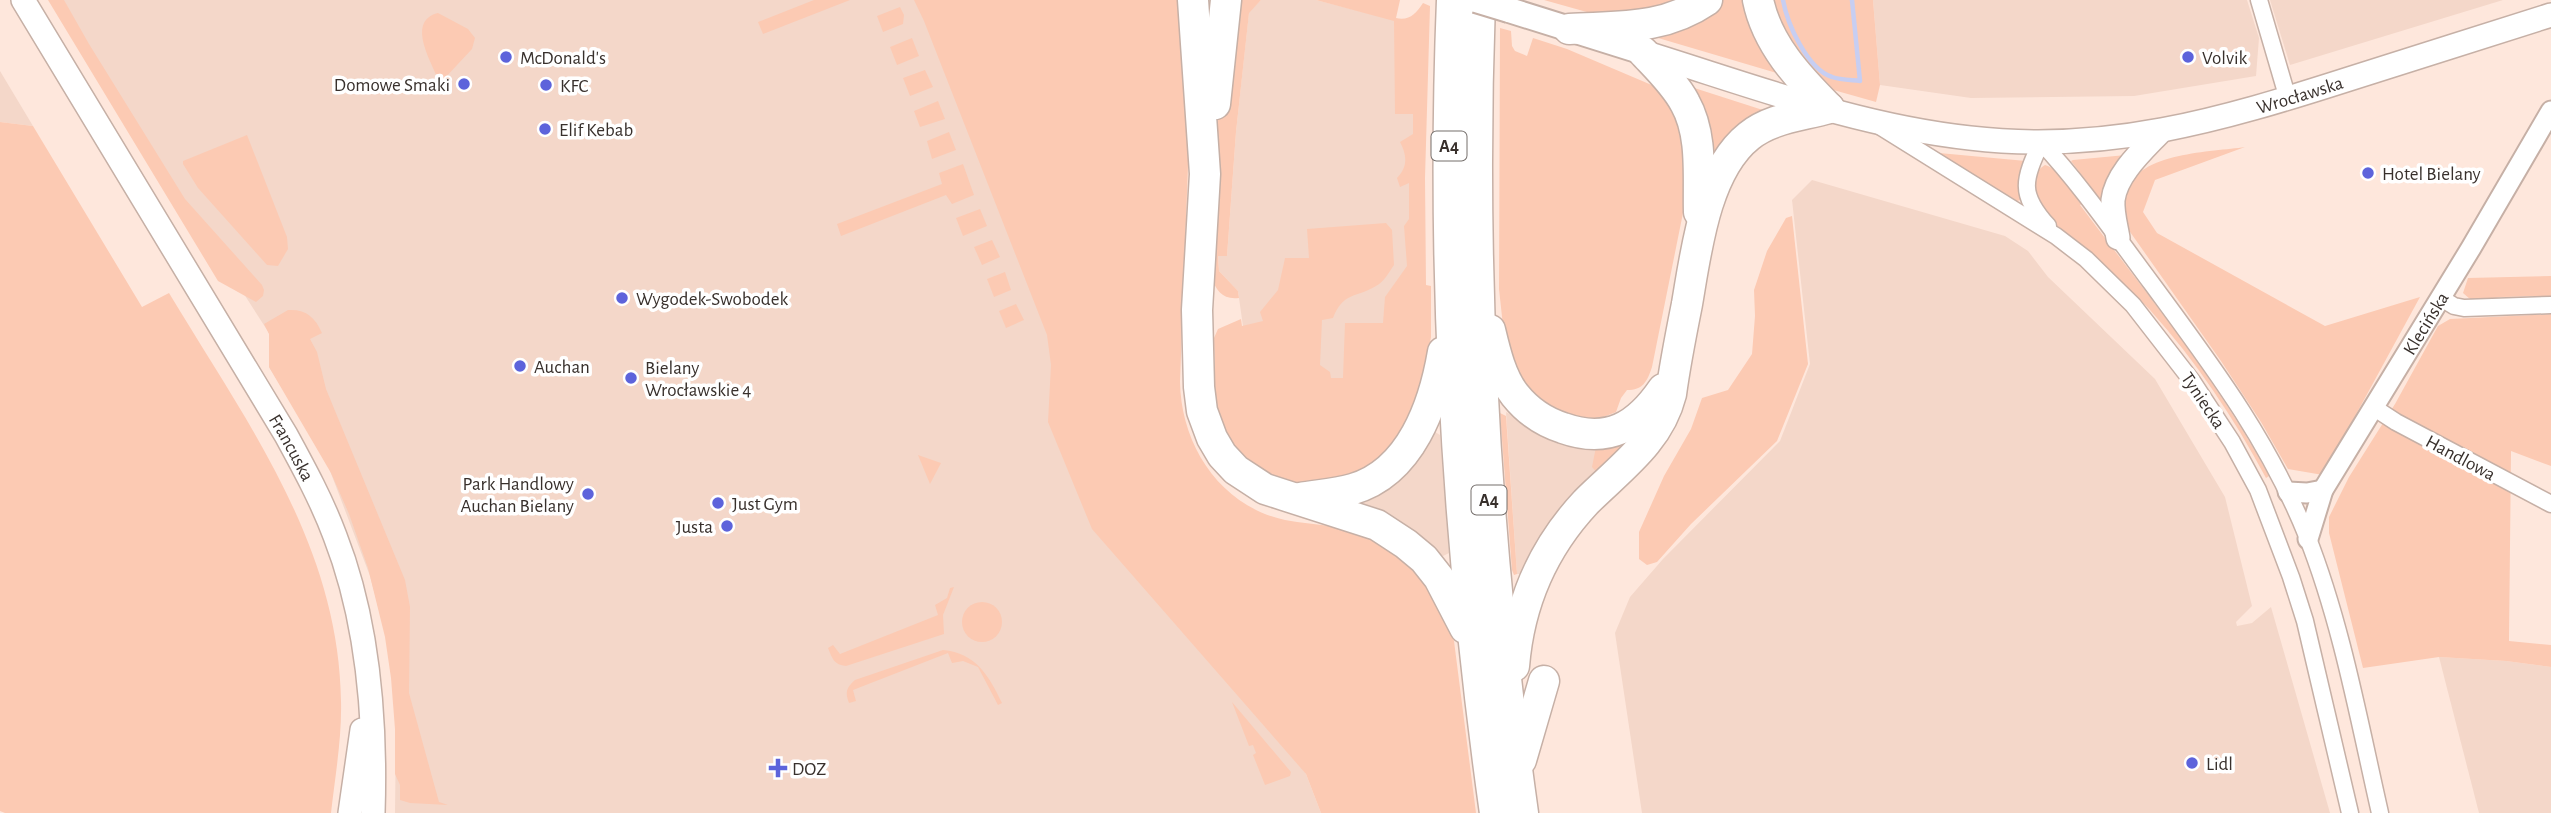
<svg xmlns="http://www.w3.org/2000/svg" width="2551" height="813" viewBox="0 0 2551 813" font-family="'Alegreya Sans',sans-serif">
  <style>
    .built { fill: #f4d7c9 }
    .green { fill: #fccab3 }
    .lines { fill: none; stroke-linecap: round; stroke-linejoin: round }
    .stream { stroke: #c7cef2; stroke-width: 4.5 }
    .minor-casing { stroke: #c6b0a6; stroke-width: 19 }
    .tertiary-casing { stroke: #c6b0a6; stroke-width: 23 }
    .secondary-casing { stroke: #c6b0a6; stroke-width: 26 }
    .primary-casing { stroke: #c6b0a6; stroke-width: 28 }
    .motorway-casing { stroke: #c6b0a6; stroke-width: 33 }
    .minor { stroke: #fff; stroke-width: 16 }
    .tertiary { stroke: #fff; stroke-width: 19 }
    .secondary { stroke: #fff; stroke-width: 23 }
    .primary { stroke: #fff; stroke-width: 24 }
    .motorway { stroke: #fff; stroke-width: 30 }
    .primary-bridge-casing { stroke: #c6b0a6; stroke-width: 28; stroke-linecap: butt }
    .primary-bridge { stroke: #fff; stroke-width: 24 }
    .poi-dot { fill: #5d63db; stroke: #fff; stroke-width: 2.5 }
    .labels { text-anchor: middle; stroke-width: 7; stroke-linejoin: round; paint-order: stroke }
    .shield { fill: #fff; stroke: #746e6b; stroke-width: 2 }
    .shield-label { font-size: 18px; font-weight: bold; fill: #38302c }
    .poi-label { font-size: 19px; fill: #38302c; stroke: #fff; text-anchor: start }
    .street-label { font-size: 19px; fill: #38302c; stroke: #fff }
  </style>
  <rect width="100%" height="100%" fill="#fee7dc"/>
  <!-- built -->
  <g class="built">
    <path d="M 55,0 L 924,0 L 1306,774 L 1321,813 L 395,813 L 396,729 L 392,672 L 386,637 L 370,576 L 324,455 L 269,367 L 269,333 Z"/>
    <path d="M 1261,0 L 1316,0 L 1425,28 L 1408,383 L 1262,461 L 1239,298 L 1238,291 L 1219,271 L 1218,255 L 1227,256 L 1236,132 L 1249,12 Z"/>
    <path d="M 1873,0 L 2247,0 L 2259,38 L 2256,76 L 2134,96 L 1971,98 L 1880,85 Z"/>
    <path d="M 2270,0 L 2503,0 L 2290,65 Z"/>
    <path d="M 0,71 L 33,126 L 0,122 Z"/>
    <path d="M 1812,180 L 2005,236 L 2028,251 L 2048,277 L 2155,379 L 2225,497 L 2252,606 L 2236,622 L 2237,626 L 2252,623 L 2271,607 L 2330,813 L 1642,813 L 1615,633 L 1630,597 L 1663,559 L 1780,441 L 1810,364 L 1792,200 Z"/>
    <path d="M 1506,412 L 1524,422 L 1596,447 L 1601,477 L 1531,573 L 1517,574 Z"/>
    <path d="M 1435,432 L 1440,435 L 1449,553 L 1443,556 L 1352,500 Z"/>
    <path d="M 2439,657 L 2506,661 L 2551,667 L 2551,813 L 2479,813 Z"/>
  </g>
  <!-- green -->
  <g class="green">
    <path d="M 48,0 L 64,0 L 89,44 L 185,199 L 262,285 L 264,290 L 263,296 L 256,302 L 218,281 Z"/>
    <path d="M 814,0 L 850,0 L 763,34 L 758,22 Z"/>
    <path d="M 914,0 L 1184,0 L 1190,112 L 1180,382 C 1181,445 1220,506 1285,520 C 1317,526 1351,525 1380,540 C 1390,545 1415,564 1422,573 C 1434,588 1449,623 1454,641 L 1476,813 L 1321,813 L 1306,774 L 1092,529 L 1048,422 L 1051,365 L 1047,335 L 924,21 Z"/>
    <path d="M 1232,0 L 1261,0 L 1249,13 L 1236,132 L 1227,256 L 1218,256 L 1219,271 L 1238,291 L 1239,298 C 1223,300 1216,291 1211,276 L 1216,136 Z"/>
    <path d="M 1316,0 L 1400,0 L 1396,18 C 1409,21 1416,14 1423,3 L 1430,6 L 1425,178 L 1426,285 L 1431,286 L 1431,337 L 1419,405 L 1371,475 C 1356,477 1303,488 1291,486 C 1285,485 1277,479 1272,476 C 1227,452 1220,429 1210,382 L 1215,379 L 1214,338 L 1218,329 L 1241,319 L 1242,326 L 1263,321 L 1260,312 L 1278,290 L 1285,258 L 1309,258 L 1307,229 L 1386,223 L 1392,230 L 1394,265 C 1389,272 1384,282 1376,286 C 1356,298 1343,292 1333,318 L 1322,320 L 1320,365 L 1330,372 L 1331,378 L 1343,378 L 1345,323 L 1383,323 L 1385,297 L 1407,266 L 1404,226 L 1409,219 L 1409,183 L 1400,187 L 1397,178 C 1408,167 1407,155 1400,142 L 1413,134 L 1413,114 L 1395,114 L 1394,21 Z"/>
    <path d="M 1544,0 L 1692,0 L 1689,2 L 1601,16 Z"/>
    <path d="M 1718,0 L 1748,0 L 1780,74 L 1648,35 Z"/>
    <path d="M 1767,0 L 1873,0 L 1880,85 L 1876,102 L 1830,89 L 1800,66 Z"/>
    <path d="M 900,7 L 904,15 L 903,24 L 883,32 L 877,16 Z"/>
    <path d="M 438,13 L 468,29 L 475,38 L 472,49 L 443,80 L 439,81 C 431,61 406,21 438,13 Z"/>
    <path d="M 1500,28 L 1511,31 L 1512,46 L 1515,51 L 1527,56 L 1533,38 L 1567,49 L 1654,86 L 1666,96 L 1686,135 L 1686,198 L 1652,367 C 1647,382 1643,390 1627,390 L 1621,398 L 1616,412 L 1601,418 L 1582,421 L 1542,405 L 1519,376 L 1504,335 L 1499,289 Z"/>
    <path d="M 912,38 L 919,56 L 897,65 L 890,47 Z"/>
    <path d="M 925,70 L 933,87 L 910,96 L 903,78 Z"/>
    <path d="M 1685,85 L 1769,112 L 1714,167 Z"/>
    <path d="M 938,101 L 945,119 L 920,127 L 914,111 Z"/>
    <path d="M 0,122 L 33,126 L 142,307 L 169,293 C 246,421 339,545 341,701 C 342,738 335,777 331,813 L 5,813 L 0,811 Z"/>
    <path d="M 949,132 L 956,150 L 932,159 L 927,141 Z"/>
    <path d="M 247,135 L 287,237 L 288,249 L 278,266 L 267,265 L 198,188 L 183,164 L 183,161 Z"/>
    <path d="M 2245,147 L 2155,180 L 2143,212 L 2157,233 L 2325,326 L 2420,297 L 2323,475 L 2288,469 L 2261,422 L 2221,361 L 2128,229 C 2126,217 2122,203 2126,191 C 2139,152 2212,152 2245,147 Z"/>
    <path d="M 1939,153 L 2026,161 L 2021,200 L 2017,201 Z"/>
    <path d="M 2126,155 L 2102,202 L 2071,161 L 2073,160 Z"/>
    <path d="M 963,164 L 974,195 L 952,204 L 946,195 L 841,236 L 837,224 L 942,184 L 939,173 Z"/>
    <path d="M 2045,165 C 2061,170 2072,190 2082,204 L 2080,205 C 2146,293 2217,379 2269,476 L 2266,478 C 2234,418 2196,361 2150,310 C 2133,292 2115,274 2096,257 C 2083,245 2043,218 2037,203 C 2032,191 2033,171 2045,165 Z"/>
    <path d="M 980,209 L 987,226 L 963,236 L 956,218 Z"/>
    <path d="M 1792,216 L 1808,364 L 1777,441 L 1691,524 L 1657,562 L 1647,565 L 1639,559 L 1639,532 L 1664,476 L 1691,429 L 1702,398 L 1728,390 L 1752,354 L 1755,316 L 1754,290 L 1767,251 L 1786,218 Z"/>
    <path d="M 992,240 L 1000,257 L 982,265 L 974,247 Z"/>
    <path d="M 1005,272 L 1011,290 L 994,297 L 987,279 Z"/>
    <path d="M 2551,276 L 2551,300 L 2541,300 L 2540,296 L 2501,297 L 2478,302 L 2477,299 L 2470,299 L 2463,293 L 2468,278 Z"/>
    <path d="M 1016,304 L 1024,320 L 1006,328 L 999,311 Z"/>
    <path d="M 288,310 C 306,309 315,317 322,333 L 310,339 L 317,352 L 326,389 L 405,580 L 410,607 L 409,693 L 439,802 L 448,805 L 410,803 L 400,800 L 400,785 L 395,774 L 395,729 L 391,678 L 385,637 L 368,568 L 349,514 L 331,473 L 269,367 L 269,334 L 264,324 Z"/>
    <path d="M 2551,314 L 2551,466 L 2511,451 L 2509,641 L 2551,645 L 2551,667 L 2506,661 L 2439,657 L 2363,668 L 2329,533 L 2329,517 L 2349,477 L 2395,404 L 2438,326 L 2450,319 Z"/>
    <path d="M 1500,413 L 1506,416 L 1517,574 L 1514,575 L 1512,570 Z"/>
    <path d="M 1637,432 L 1601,477 L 1592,467 L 1596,447 Z"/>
    <path d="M 918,455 L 941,463 L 930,484 Z"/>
    <path d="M 954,587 L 943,615 L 944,634 L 846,666 C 834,665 832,658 828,648 L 833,645 L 840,654 L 938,615 L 935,605 L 947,598 L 950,588 Z"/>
    <circle cx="982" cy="622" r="20"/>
    <path d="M 943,650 C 976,653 989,676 1002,703 L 998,705 L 978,667 L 963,661 L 952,663 L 948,653 L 853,690 L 856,701 L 849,703 C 845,692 846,688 855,680 Z"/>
    <path d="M 1232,702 L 1291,772 L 1290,776 L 1265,785 L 1253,755 L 1256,753 L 1253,745 L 1249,746 Z"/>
  </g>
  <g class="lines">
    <!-- stream -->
    <path class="stream" d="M 1783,0 C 1787,23 1807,69 1832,77 C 1840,80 1851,80 1860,81 L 1852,0"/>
    <!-- minor casing -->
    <g class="minor-casing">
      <g id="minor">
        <path d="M 2259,0 L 2288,99"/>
        <path d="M 1881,127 L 2056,236 L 2086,259 L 2133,305 L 2192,381 L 2232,442 L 2258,490 L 2291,577 L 2305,621 L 2350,813"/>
        <path d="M 2048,226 C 2018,193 2024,180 2041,142 C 2082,186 2116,236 2152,284 C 2213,367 2268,439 2307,536 C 2342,625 2359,721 2380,813"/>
        <path d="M 2441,298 L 2454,306 L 2464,308 L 2551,305"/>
        <path d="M 2373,407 L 2396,422 L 2551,504"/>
      </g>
    </g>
    <!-- tertiary casing -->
    <g class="tertiary-casing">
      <g id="tertiary">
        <path d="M 2288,492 L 2307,493 L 2323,490"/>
        <path id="s1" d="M 2308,539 L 2323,490 L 2471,248 L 2551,111"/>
      </g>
    </g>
    <!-- secondary casing -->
    <g class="secondary-casing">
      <g id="secondary">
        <path id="s2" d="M 23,0 L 286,435 C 304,468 322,501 335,536 C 369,623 376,720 373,813"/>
        <path id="s3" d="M 1643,52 C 1750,85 1858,126 1970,138 C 2106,154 2221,120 2349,79 C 2416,58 2484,36 2551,15"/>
        <path d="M 2118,238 C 2116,226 2112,212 2113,200 C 2116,174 2143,150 2160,132"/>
        <path d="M 350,813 L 362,730"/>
      </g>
    </g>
    <!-- primary casing -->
    <g class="primary-casing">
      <path id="primary" d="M 1509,10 L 1643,52"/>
    </g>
    <!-- motorway casing -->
    <g class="motorway-casing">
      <g id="motorway">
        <path d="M 1193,0 L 1205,174 L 1197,310 L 1199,387 L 1202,411 L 1212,438 L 1222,455 L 1236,470 L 1265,489 L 1377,525 L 1406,544 L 1424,559 L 1439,578 L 1465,628"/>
        <path d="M 1452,0 C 1441,271 1457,544 1495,813"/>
        <path d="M 1480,0 C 1470,272 1485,544 1523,813"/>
        <path d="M 1758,0 C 1767,44 1798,77 1829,108"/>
        <path d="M 1569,29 C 1620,26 1663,30 1707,0"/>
        <path d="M 1643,52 C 1657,67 1675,84 1685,103 C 1703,135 1698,176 1699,212"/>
        <path d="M 1215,104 L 1226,0"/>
        <path d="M 1490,330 C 1495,351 1501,377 1515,395 C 1527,410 1544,422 1563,428 C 1608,444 1637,427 1663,389"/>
        <path d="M 1300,498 C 1318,495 1336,494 1353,489 C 1411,472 1434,405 1443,352"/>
        <path d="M 1514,666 C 1519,604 1543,548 1586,502 C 1619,469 1659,442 1671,394 C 1675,364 1681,334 1687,304 C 1696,252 1705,171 1749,136 C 1771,118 1802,116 1829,108"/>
        <path d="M 1521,760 L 1544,681"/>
      </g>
    </g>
    <!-- minor -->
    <use href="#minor" class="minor"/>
    <!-- tertiary -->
    <use href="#tertiary" class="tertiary"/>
    <!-- secondary -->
    <use href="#secondary" class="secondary"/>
    <!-- primary -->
    <use href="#primary" class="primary"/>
    <!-- motorway -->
    <use href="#motorway" class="motorway"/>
    <!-- primary-bridge casing -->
    <g class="primary-bridge-casing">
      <path id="primary-bridge" d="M 1476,0 L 1509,10"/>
    </g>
    <!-- primary-bridge -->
    <use href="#primary-bridge" class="primary-bridge"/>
  </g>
  <!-- markers -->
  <g class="poi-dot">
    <circle cx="506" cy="57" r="7"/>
    <circle cx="2188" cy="57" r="7"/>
    <circle cx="464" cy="84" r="7"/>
    <circle cx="546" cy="85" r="7"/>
    <circle cx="545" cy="129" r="7"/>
    <circle cx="2368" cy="173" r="7"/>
    <circle cx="622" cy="298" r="7"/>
    <circle cx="520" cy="366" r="7"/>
    <circle cx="631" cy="378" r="7"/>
    <circle cx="588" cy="494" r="7"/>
    <circle cx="718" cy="503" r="7"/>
    <circle cx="727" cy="526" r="7"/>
    <circle cx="2192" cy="763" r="7"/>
    <path d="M774.5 757.5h7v7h7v7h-7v7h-7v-7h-7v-7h7z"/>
  </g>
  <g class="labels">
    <!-- shield labels -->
    <g class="shield">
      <rect x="1431.5" y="131.5" width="35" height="29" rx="5"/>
      <rect x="1471.5" y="485.5" width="35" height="29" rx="5"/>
    </g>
    <g class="shield-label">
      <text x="1449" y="152">А4</text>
      <text x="1489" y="506">A4</text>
    </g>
    <!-- poi labels -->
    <g class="poi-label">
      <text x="520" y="64">McDonald's</text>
      <text x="2202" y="64">Volvik</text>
      <text x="450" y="91" text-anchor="end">Domowe Smaki</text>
      <text x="560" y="92">KFC</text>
      <text x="559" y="136">Elif Kebab</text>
      <text x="2382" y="180">Hotel Bielany</text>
      <text x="636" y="305">Wygodek-Swobodek</text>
      <text x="534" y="373">Auchan</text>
      <text x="645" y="374">Bielany<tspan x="645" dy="22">Wrocławskie 4</tspan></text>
      <text x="574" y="490" text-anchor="end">Park Handlowy<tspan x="574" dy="22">Auchan Bielany</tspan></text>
      <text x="732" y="510">Just Gym</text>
      <text x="713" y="533" text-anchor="end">Justa</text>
      <text x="2206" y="770">Lidl</text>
      <text x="792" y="775">DOZ</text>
    </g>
    <!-- street labels -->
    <g class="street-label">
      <text dy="7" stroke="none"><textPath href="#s3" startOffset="674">Wrocławska</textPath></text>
      <text dy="7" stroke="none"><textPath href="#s1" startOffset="247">Klecińska</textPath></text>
      <text transform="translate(2204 400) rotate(56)" y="7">Tyniecka</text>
      <text dy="7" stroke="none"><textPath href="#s2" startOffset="522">Francuska</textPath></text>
      <text transform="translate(2461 457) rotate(28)" y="7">Handlowa</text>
    </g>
  </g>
</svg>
